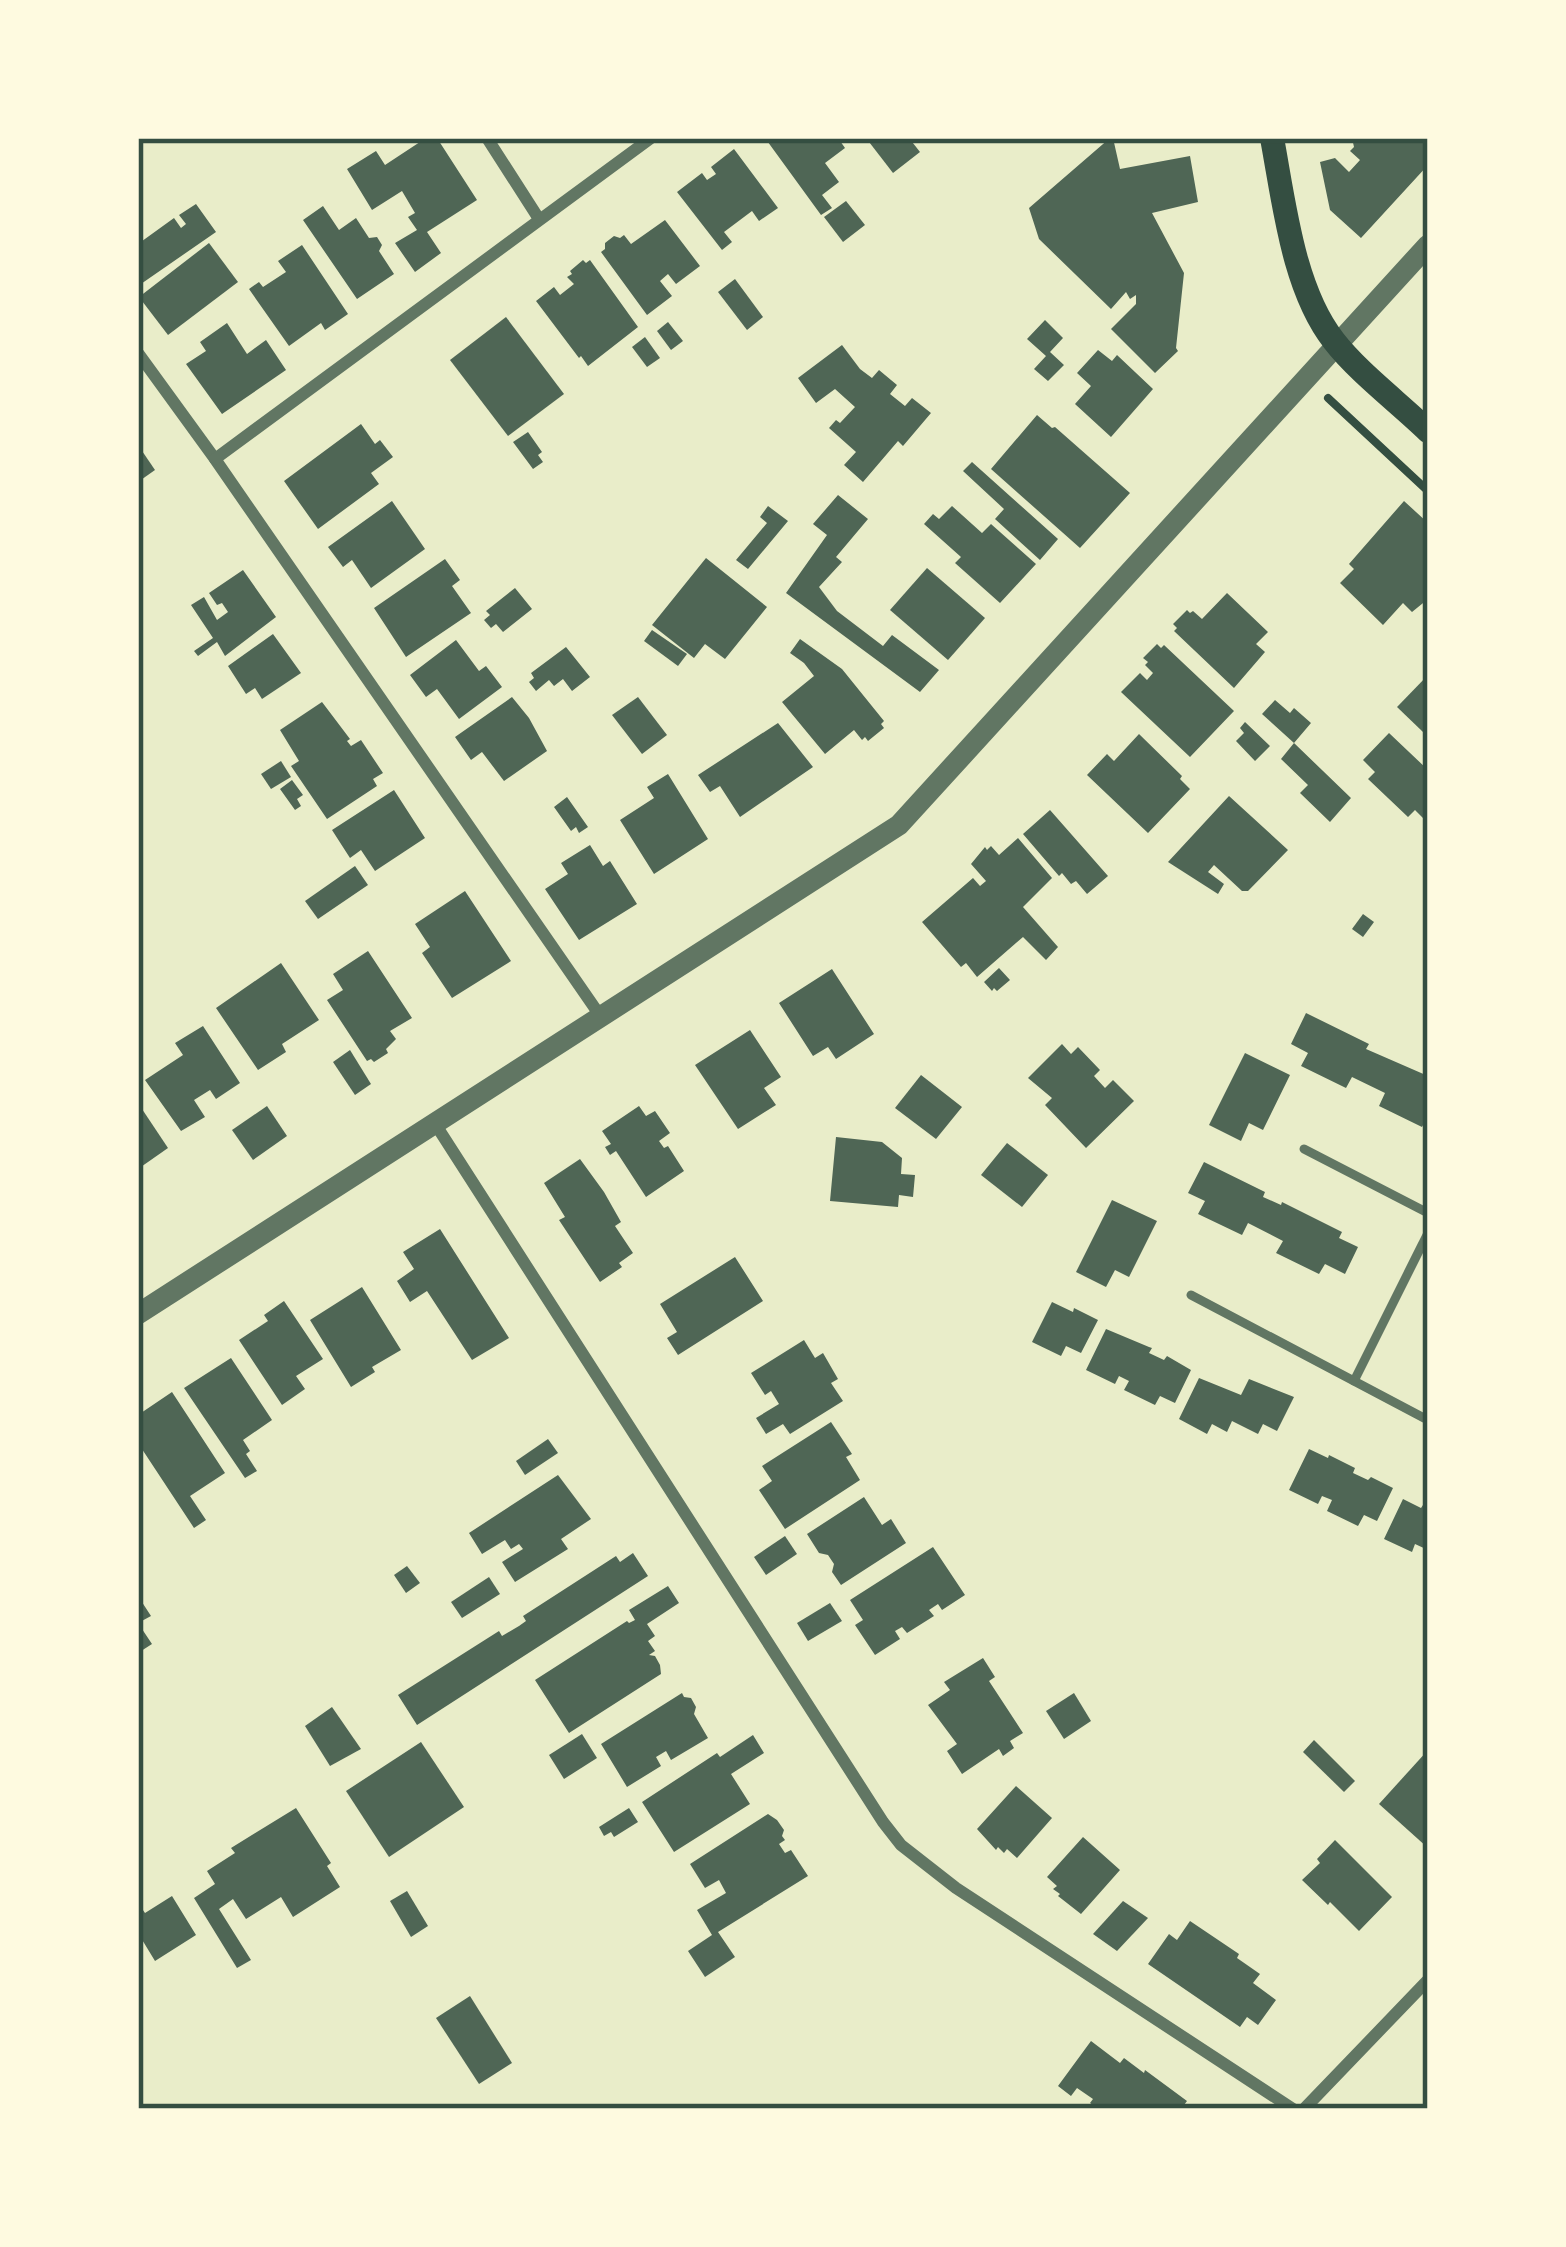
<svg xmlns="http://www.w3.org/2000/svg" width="1566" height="2247" viewBox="0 0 1566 2247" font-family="'Roboto Condensed',sans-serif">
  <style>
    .building { fill: #4f6655 }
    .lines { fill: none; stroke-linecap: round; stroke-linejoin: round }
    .path { stroke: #344e41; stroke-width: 8 }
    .service { stroke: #617663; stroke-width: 9 }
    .minor { stroke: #617663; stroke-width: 12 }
    .tertiary { stroke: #617663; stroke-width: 21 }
    .secondary { stroke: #344e41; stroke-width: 24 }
    .neatline { fill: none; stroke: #344e41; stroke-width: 4.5 }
  </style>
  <rect width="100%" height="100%" fill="#e9edc9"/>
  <!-- building -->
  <g class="building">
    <path d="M 426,138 L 437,138 L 477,200 L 427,232 L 441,253 L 415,272 L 395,243 L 417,230 L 408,217 L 415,213 L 402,191 L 372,210 L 347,169 L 376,151 L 385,165 Z"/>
    <path d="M 765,138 L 838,138 L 845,148 L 825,163 L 839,182 L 822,195 L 832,208 L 821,215 Z"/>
    <path d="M 866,138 L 909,138 L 920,152 L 893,173 Z"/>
    <path d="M 1110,138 L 1113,138 L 1120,169 L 1190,156 L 1198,202 L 1152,213 L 1184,273 L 1176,348 L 1178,351 L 1155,373 L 1111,329 L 1136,304 L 1136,295 L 1130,299 L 1126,292 L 1111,309 L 1039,239 L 1029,208 Z"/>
    <path d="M 1352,138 L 1428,138 L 1428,165 L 1361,238 L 1330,210 L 1320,162 L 1335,158 L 1349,172 L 1360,160 L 1350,151 L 1354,147 Z"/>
    <path d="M 734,149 L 778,208 L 759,221 L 752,211 L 724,232 L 732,242 L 722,250 L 677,192 L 702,173 L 707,180 L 716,174 L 711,167 Z"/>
    <path d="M 846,201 L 865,225 L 843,242 L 824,217 Z"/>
    <path d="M 196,204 L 216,232 L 138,286 L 138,244 L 174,218 L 181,228 L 186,224 L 179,215 Z"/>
    <path d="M 323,206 L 339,230 L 356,218 L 369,238 L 377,237 L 382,245 L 379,251 L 394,274 L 357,299 L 303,220 Z"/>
    <path d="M 665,220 L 700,266 L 676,284 L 668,274 L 660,281 L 672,296 L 647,315 L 601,252 L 605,249 L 605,243 L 614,236 L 620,238 L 624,235 L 631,244 Z"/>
    <path d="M 209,243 L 238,282 L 168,335 L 139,297 Z"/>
    <path d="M 302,245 L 348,314 L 325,330 L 321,323 L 289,346 L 249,289 L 259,282 L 263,287 L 286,272 L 278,261 Z"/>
    <path d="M 583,260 L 586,263 L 590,260 L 638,327 L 588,366 L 581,356 L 579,358 L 536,301 L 554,287 L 560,295 L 574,284 L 567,277 L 572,274 L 570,271 Z"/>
    <path d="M 735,279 L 763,317 L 747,330 L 718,292 Z"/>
    <path d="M 506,317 L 564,394 L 508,436 L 450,360 Z"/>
    <path d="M 1045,320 L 1063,338 L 1050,352 L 1064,365 L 1048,381 L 1034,369 L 1046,356 L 1027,339 Z"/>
    <path d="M 668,322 L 683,341 L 671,350 L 657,331 Z"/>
    <path d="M 227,323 L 247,354 L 266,340 L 286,370 L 222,414 L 186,364 L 206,351 L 200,342 Z"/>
    <path d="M 645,337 L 660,358 L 647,367 L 632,347 Z"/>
    <path d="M 842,345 L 860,369 L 872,378 L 879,370 L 897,385 L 890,394 L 905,406 L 912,398 L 931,413 L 903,446 L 898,441 L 863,482 L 844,465 L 856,452 L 829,428 L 836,420 L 840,423 L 855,407 L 835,389 L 816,403 L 798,378 Z"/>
    <path d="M 1098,350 L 1112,361 L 1117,355 L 1153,389 L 1111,437 L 1075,404 L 1091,386 L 1077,373 Z"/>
    <path d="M 1037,415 L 1052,428 L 1055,427 L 1130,493 L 1080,548 L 991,469 Z"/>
    <path d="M 361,424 L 375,444 L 380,440 L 393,457 L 371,473 L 379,484 L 318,529 L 284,481 Z"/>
    <path d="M 528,432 L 542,452 L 538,455 L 543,462 L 533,469 L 513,442 Z"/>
    <path d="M 138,445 L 155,470 L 138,482 Z"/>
    <path d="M 972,462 L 1058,539 L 1040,560 L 995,519 L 1004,509 L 963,471 Z"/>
    <path d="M 838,495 L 868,519 L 836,557 L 842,562 L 819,587 L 837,611 L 883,646 L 892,635 L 939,670 L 920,692 L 786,593 L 827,535 L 813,524 Z"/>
    <path d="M 392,501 L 425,549 L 371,588 L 352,560 L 343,567 L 328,547 Z"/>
    <path d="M 1404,501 L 1428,523 L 1428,599 L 1412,612 L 1403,603 L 1383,625 L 1340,583 L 1354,569 L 1349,564 Z"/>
    <path d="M 768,506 L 788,521 L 748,569 L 736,560 L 767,523 L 760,517 Z"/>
    <path d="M 952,506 L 982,533 L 991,524 L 1036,564 L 1000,603 L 955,563 L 961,557 L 924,524 L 933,514 L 939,519 Z"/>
    <path d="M 706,558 L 767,607 L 725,659 L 705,644 L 694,658 L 652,625 Z"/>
    <path d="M 445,559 L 460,580 L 452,586 L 471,613 L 406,657 L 374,608 Z"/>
    <path d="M 927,568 L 985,618 L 948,660 L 890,610 Z"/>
    <path d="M 243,570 L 276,617 L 225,656 L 217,642 L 198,656 L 194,651 L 213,638 L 191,605 L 204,597 L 217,620 L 228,612 L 222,603 L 217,605 L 209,593 Z"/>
    <path d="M 515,588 L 532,609 L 503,632 L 496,624 L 491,628 L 484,620 L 490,615 L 486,611 Z"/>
    <path d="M 1227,593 L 1268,632 L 1256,644 L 1265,652 L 1234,688 L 1174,631 L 1177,628 L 1173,624 L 1187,610 L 1190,613 L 1193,611 L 1202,619 Z"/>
    <path d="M 652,630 L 687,654 L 678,666 L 644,641 Z"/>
    <path d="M 273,634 L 301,673 L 262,699 L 255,688 L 246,694 L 228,666 Z"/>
    <path d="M 800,639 L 842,669 L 884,721 L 881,724 L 884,728 L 868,741 L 865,737 L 862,740 L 854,730 L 825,754 L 782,702 L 814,676 L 804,663 L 790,653 Z"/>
    <path d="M 456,640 L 479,671 L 486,666 L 502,687 L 459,719 L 437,689 L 426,697 L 410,675 Z"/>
    <path d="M 1157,644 L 1161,648 L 1164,645 L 1234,711 L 1190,757 L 1121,692 L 1140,673 L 1147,680 L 1153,673 L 1145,665 L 1148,662 L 1143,658 Z"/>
    <path d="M 566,647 L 590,677 L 572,691 L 563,679 L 554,686 L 549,680 L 536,691 L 529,682 L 534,678 L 531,673 Z"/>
    <path d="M 1428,675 L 1428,727 L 1423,732 L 1397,707 Z"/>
    <path d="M 512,697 L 529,718 L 547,751 L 504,781 L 482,752 L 471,760 L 455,737 Z"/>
    <path d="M 638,697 L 667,735 L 642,754 L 612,715 Z"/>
    <path d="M 1275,700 L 1290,713 L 1294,708 L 1311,723 L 1294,743 L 1262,714 Z"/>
    <path d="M 322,702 L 350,739 L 347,741 L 351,746 L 361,740 L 383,773 L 373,779 L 377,786 L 327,819 L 291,766 L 299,761 L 280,730 Z"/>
    <path d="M 1245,722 L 1270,746 L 1255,761 L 1236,741 L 1244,733 L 1240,728 Z"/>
    <path d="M 778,723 L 813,767 L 740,817 L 720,786 L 710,792 L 698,775 Z"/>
    <path d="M 1389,733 L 1428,770 L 1428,823 L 1415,810 L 1408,817 L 1368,779 L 1375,772 L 1363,760 Z"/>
    <path d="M 1139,734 L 1182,776 L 1180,779 L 1190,789 L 1148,833 L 1087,775 L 1107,754 L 1114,761 Z"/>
    <path d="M 1294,743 L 1351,798 L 1330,822 L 1300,793 L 1308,785 L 1281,759 Z"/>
    <path d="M 281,761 L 291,777 L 271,789 L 261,774 Z"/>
    <path d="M 668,774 L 708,839 L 654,874 L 620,820 L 654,798 L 647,787 Z"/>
    <path d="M 292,780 L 303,795 L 297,799 L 301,806 L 295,810 L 280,789 Z"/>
    <path d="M 394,790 L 425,838 L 375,871 L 361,850 L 350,858 L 332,830 Z"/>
    <path d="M 1229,796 L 1288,850 L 1248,891 L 1242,891 L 1214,865 L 1208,872 L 1224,884 L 1218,894 L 1168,862 Z"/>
    <path d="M 567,797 L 588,827 L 579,833 L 576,827 L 571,831 L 554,807 Z"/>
    <path d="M 1050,810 L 1108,876 L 1087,894 L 1076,881 L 1071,884 L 1062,873 L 1059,876 L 1023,834 Z"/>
    <path d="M 1018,838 L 1052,878 L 1023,907 L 1058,947 L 1046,960 L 1023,937 L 977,977 L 966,963 L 961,967 L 922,922 L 973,878 L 980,886 L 986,881 L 971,864 L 985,847 L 987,850 L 991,846 L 999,855 Z"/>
    <path d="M 590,845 L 603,866 L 610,861 L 637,904 L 579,940 L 545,889 L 568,874 L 561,863 Z"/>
    <path d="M 355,866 L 368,885 L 318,919 L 305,901 Z"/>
    <path d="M 465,891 L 511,961 L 452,998 L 422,953 L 430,947 L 415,924 Z"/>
    <path d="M 1363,914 L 1374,922 L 1363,937 L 1352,929 Z"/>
    <path d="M 368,951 L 412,1018 L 390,1031 L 396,1039 L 386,1049 L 388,1053 L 374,1062 L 371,1059 L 367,1061 L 327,1000 L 343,990 L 333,974 Z"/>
    <path d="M 281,963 L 319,1020 L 282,1044 L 286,1052 L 258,1070 L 216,1008 Z"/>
    <path d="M 999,968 L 1010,980 L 997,991 L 994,988 L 992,991 L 984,982 Z"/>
    <path d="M 832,969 L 874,1034 L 836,1059 L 828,1047 L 813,1056 L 779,1003 Z"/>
    <path d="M 1306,1013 L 1369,1044 L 1366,1049 L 1428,1076 L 1428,1116 L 1422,1127 L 1379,1106 L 1385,1093 L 1352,1077 L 1346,1088 L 1301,1066 L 1308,1053 L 1291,1044 Z"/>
    <path d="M 203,1026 L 240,1083 L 216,1099 L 210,1090 L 194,1100 L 205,1117 L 181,1131 L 145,1080 L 183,1055 L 175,1043 Z"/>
    <path d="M 750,1030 L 781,1077 L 764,1088 L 776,1105 L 738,1129 L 695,1065 Z"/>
    <path d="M 1062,1044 L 1071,1054 L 1078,1047 L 1100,1070 L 1094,1076 L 1105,1088 L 1113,1080 L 1134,1101 L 1086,1148 L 1045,1105 L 1052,1098 L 1028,1078 Z"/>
    <path d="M 350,1050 L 371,1084 L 355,1095 L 333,1062 Z"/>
    <path d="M 1245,1053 L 1290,1075 L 1263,1130 L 1249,1123 L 1241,1141 L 1209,1125 Z"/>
    <path d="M 921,1075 L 962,1107 L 936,1139 L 895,1108 Z"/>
    <path d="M 138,1103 L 168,1148 L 138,1169 Z"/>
    <path d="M 267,1106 L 287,1136 L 253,1160 L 232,1130 Z"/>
    <path d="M 639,1106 L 646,1116 L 655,1111 L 670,1133 L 659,1141 L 664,1148 L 668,1146 L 684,1171 L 646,1197 L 616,1151 L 610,1155 L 605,1147 L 611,1144 L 602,1131 Z"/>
    <path d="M 836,1137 L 882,1142 L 902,1158 L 901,1174 L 915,1175 L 913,1197 L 899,1195 L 898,1207 L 830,1201 Z"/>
    <path d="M 1007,1143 L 1048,1175 L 1022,1207 L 981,1175 Z"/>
    <path d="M 580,1159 L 604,1192 L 621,1222 L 615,1226 L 633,1253 L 619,1263 L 622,1267 L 600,1282 L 559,1220 L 565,1217 L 544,1183 Z"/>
    <path d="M 1204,1162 L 1265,1192 L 1263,1197 L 1281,1205 L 1282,1202 L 1342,1232 L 1339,1238 L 1358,1247 L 1345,1274 L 1325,1264 L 1319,1274 L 1276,1253 L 1283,1241 L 1248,1223 L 1242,1235 L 1198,1214 L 1205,1201 L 1188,1193 Z"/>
    <path d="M 1112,1200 L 1157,1221 L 1129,1277 L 1115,1270 L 1106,1287 L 1076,1272 Z"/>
    <path d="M 440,1229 L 509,1338 L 472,1360 L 427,1291 L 410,1302 L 397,1281 L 414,1269 L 403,1252 Z"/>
    <path d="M 735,1257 L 763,1301 L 678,1355 L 667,1338 L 677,1332 L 660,1304 Z"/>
    <path d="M 362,1287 L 401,1350 L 372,1367 L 375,1372 L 351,1387 L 310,1320 Z"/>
    <path d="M 284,1301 L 323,1359 L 296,1376 L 305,1389 L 282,1405 L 239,1340 L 268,1321 L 264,1315 Z"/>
    <path d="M 1052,1302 L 1073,1312 L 1074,1308 L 1098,1320 L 1081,1353 L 1066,1346 L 1061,1356 L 1032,1342 Z"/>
    <path d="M 1106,1329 L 1149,1347 L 1152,1348 L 1149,1353 L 1164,1360 L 1167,1356 L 1191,1370 L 1175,1403 L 1160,1396 L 1155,1405 L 1124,1390 L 1129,1381 L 1119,1376 L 1115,1384 L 1086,1370 Z"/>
    <path d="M 804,1340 L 815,1358 L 823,1353 L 838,1379 L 831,1383 L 843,1401 L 790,1434 L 783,1424 L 766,1434 L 756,1418 L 779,1404 L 771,1391 L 765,1395 L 751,1373 Z"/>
    <path d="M 231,1358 L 272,1420 L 243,1440 L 250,1451 L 246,1454 L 257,1471 L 245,1478 L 184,1388 Z"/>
    <path d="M 1199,1378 L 1241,1395 L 1249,1379 L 1294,1397 L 1277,1431 L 1263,1424 L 1258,1434 L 1232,1421 L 1227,1432 L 1212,1424 L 1207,1434 L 1179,1419 Z"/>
    <path d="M 172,1392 L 225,1473 L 190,1496 L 206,1520 L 194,1528 L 138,1443 L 138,1415 Z"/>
    <path d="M 831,1422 L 852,1454 L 846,1457 L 860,1480 L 785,1529 L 759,1490 L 772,1481 L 762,1466 Z"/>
    <path d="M 548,1439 L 558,1453 L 525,1475 L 516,1461 Z"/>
    <path d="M 1309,1449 L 1328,1458 L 1329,1455 L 1355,1468 L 1353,1473 L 1368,1480 L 1371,1477 L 1393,1488 L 1377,1521 L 1364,1515 L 1358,1526 L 1327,1511 L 1332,1500 L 1322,1496 L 1318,1504 L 1289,1490 Z"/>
    <path d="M 558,1475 L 591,1519 L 561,1539 L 568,1549 L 515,1582 L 502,1562 L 523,1549 L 519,1544 L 511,1549 L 505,1540 L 482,1554 L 469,1533 Z"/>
    <path d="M 864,1497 L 882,1525 L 891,1519 L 906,1543 L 841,1585 L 832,1572 L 834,1564 L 828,1555 L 819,1553 L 807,1534 Z"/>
    <path d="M 1403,1499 L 1421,1508 L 1423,1505 L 1428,1507 L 1428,1550 L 1415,1544 L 1412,1552 L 1384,1539 Z"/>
    <path d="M 785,1536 L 797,1554 L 766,1575 L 754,1557 Z"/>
    <path d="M 933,1547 L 965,1595 L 942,1610 L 938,1604 L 929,1610 L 934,1616 L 907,1633 L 902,1627 L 895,1631 L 900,1639 L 875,1655 L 855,1625 L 863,1620 L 850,1600 Z"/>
    <path d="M 633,1553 L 648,1576 L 417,1725 L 398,1695 L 499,1631 L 502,1636 L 519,1626 L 526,1621 L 523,1616 L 616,1556 L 620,1562 Z"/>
    <path d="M 407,1566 L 420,1583 L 406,1593 L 394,1575 Z"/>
    <path d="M 489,1577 L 500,1594 L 462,1618 L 451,1602 Z"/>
    <path d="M 668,1586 L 679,1603 L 647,1624 L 655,1636 L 648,1641 L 655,1651 L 649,1655 L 655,1656 L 660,1665 L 661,1674 L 569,1733 L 535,1680 L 627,1621 L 629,1623 L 635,1620 L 629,1610 Z"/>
    <path d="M 138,1596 L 151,1616 L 138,1623 L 152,1644 L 138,1653 Z"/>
    <path d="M 830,1603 L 842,1621 L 808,1641 L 797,1623 Z"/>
    <path d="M 983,1658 L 995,1677 L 989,1681 L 1023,1733 L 1010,1741 L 1014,1748 L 1003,1756 L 999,1749 L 962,1774 L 947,1751 L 957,1744 L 928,1705 L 950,1690 L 944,1682 Z"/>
    <path d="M 682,1693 L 684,1697 L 691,1698 L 696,1707 L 694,1714 L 708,1738 L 671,1760 L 666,1751 L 656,1757 L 661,1766 L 627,1787 L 601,1744 Z"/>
    <path d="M 1074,1693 L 1091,1721 L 1064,1739 L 1046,1711 Z"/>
    <path d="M 332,1707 L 361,1749 L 330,1766 L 305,1726 Z"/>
    <path d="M 582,1734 L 597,1758 L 564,1779 L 549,1755 Z"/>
    <path d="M 753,1735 L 764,1753 L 731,1774 L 750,1804 L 674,1852 L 642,1802 L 717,1753 L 720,1757 Z"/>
    <path d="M 1314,1740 L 1355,1781 L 1344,1792 L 1303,1752 Z"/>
    <path d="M 421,1742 L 464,1807 L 389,1857 L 346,1791 Z"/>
    <path d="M 1428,1750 L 1428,1848 L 1379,1804 Z"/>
    <path d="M 1016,1786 L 1052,1818 L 1017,1858 L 1007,1849 L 1004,1853 L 998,1847 L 996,1850 L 977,1829 Z"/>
    <path d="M 296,1808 L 331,1863 L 327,1866 L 340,1887 L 293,1917 L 281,1897 L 246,1919 L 233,1899 L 219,1909 L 251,1960 L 237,1968 L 194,1898 L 215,1884 L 207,1871 L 235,1853 L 231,1848 Z"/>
    <path d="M 629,1808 L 638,1822 L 614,1837 L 611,1832 L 604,1836 L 599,1827 Z"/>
    <path d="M 768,1814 L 777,1820 L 784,1830 L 782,1836 L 785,1840 L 779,1844 L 785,1853 L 791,1850 L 808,1876 L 718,1932 L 735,1957 L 705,1977 L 688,1951 L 712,1935 L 697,1910 L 726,1893 L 719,1880 L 705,1888 L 690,1864 Z"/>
    <path d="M 1083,1837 L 1120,1870 L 1081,1914 L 1058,1896 L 1060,1894 L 1053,1889 L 1057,1886 L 1047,1877 Z"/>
    <path d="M 1335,1840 L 1392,1897 L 1359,1931 L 1330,1902 L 1328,1905 L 1302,1880 L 1320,1863 L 1317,1859 Z"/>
    <path d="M 407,1891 L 428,1926 L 411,1937 L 390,1901 Z"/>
    <path d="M 172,1896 L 196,1935 L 155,1961 L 138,1933 L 138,1903 L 145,1913 Z"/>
    <path d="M 1123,1901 L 1148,1918 L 1117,1951 L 1093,1934 Z"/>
    <path d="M 1190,1921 L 1239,1954 L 1237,1958 L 1260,1974 L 1253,1983 L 1276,2000 L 1258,2025 L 1247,2017 L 1240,2027 L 1148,1964 L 1169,1934 L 1177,1940 Z"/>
    <path d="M 470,1996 L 512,2063 L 479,2084 L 436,2018 Z"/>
    <path d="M 1091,2041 L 1120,2063 L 1124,2058 L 1144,2073 L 1145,2070 L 1187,2101 L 1181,2109 L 1098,2109 L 1090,2103 L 1093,2099 L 1077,2088 L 1071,2096 L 1058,2086 Z"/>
  </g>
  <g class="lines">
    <!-- path -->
    <path class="path" d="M 1328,398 L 1428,491"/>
    <!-- service -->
    <g class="service">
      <path d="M 1304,1149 L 1428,1213"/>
      <path d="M 1191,1295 L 1424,1418"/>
      <path d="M 1354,1381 L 1428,1233"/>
    </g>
    <!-- minor -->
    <g class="minor">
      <path d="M 487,138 L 539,219"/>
      <path d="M 138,353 L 215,459 L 601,1017"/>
      <path d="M 215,459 L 651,138"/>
      <path d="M 434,1122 L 883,1822 L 901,1845 L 956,1888 L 1293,2109"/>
      <path d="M 1304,2109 L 1428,1980"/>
    </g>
    <!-- tertiary -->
    <path class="tertiary" d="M 138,1314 L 899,825 L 1428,245"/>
    <!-- secondary -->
    <path class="secondary" d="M 1272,138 C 1284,202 1293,289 1334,341 C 1358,372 1399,403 1428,431"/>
  </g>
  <!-- border -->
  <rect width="1566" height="2247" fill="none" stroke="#fefae0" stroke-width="282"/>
  <rect x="141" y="141" width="1284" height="1965" class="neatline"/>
</svg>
